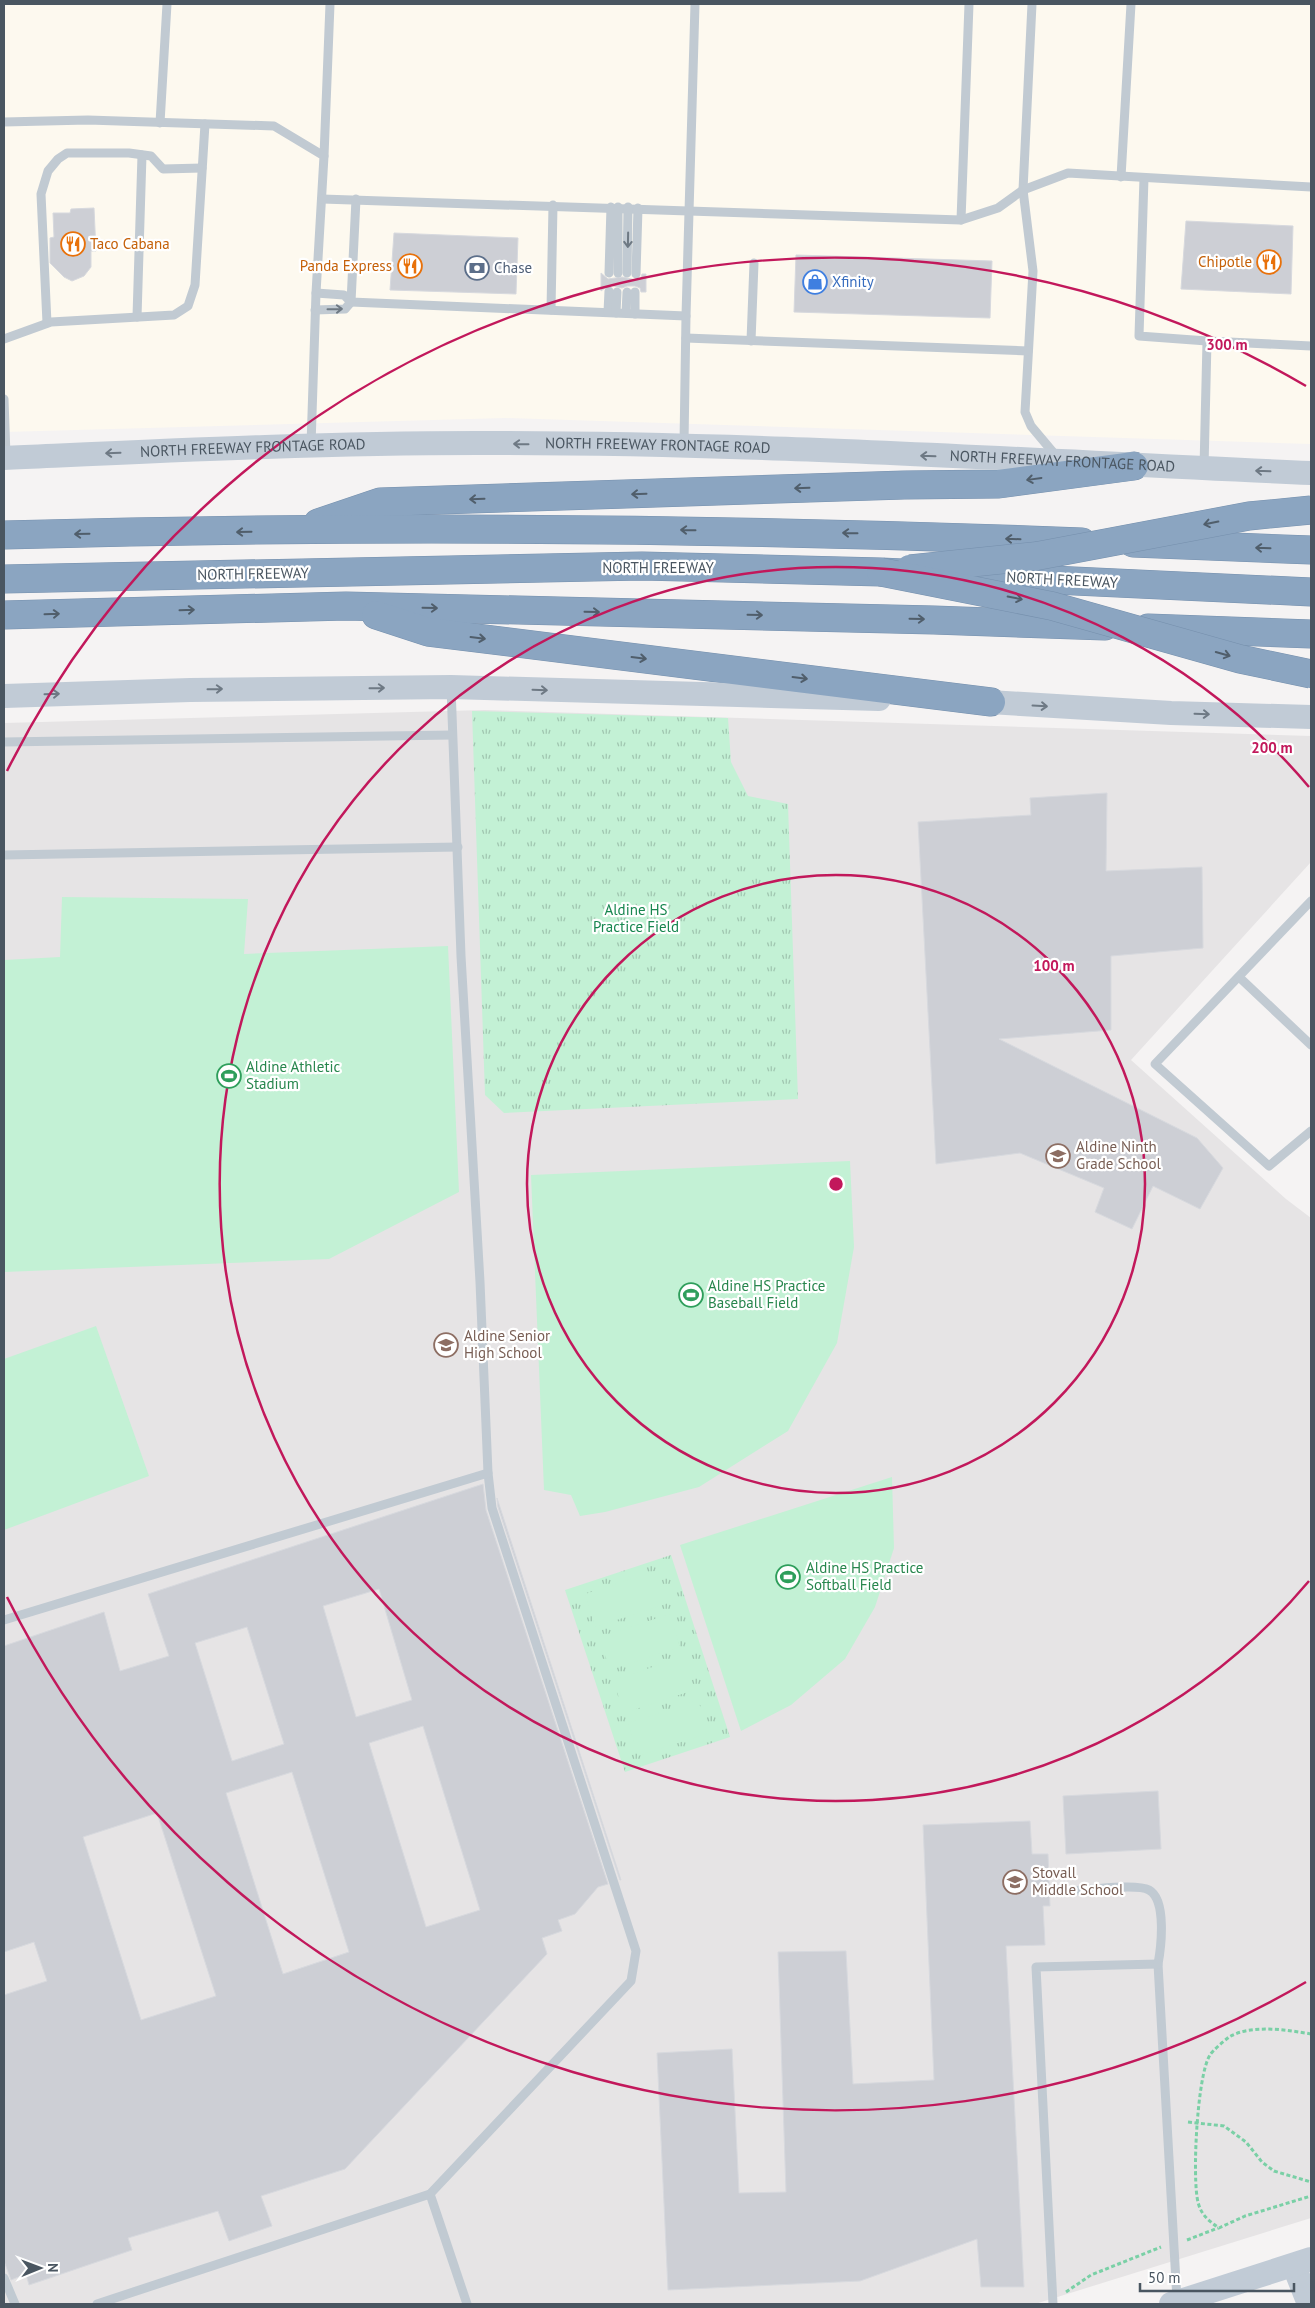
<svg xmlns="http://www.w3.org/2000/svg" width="1315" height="2308" viewBox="0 0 1315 2308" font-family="'PT Sans',sans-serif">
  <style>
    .commercial { fill: #fdf9ef }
    .education { fill: #e6e4e5 }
    .park { fill: url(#park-tufts) }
    .garden { fill: #c3f1d5 }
    .building { fill: #cdcfd5; stroke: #d7d9de; fill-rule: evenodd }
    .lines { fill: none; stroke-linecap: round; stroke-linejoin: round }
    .highway-casing { stroke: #7690ad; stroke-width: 29 }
    .path { stroke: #7ad0a6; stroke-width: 3; stroke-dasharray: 4 2.5; stroke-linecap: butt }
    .lane { stroke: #c1cad2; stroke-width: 9 }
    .secondary { stroke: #c1cbd6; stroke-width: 24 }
    .highway { stroke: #8ba5c1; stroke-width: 28 }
    .highway-bridge-casing { stroke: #7690ad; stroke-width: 29; stroke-linecap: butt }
    .highway-bridge { stroke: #8ba5c1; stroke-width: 28 }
    .oneway { stroke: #6e7983 }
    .oneway2 { stroke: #6e7984 }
    .oneway3 { stroke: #505e6b }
    .ring { fill: none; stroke: #c2185b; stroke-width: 2.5 }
    .labels { text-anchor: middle; stroke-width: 4.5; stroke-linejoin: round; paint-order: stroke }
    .food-label { font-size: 15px; fill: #c56008; stroke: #fff; text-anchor: end }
    .service-label { font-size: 15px; fill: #4e5e75; stroke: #fff; text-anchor: start }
    .shop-label { font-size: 15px; fill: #366cbe; stroke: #fff; text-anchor: start }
    .street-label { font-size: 15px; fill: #4a5661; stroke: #fff }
    .park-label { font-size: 15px; fill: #17864f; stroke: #fff }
    .leisure-label { font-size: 15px; fill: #27864d; stroke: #fff; text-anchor: start }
    .education-label { font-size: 15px; fill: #785e54; stroke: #fff; text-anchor: start }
    .centre { fill: #c2185b; stroke: #fff; stroke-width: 2.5 }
    .ring-label { font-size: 15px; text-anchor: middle; font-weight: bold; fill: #c2185b; stroke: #fff; stroke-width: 4.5; stroke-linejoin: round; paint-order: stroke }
  </style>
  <defs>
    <pattern id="park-tufts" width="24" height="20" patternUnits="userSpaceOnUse" patternTransform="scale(1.25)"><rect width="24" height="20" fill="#c3f1d5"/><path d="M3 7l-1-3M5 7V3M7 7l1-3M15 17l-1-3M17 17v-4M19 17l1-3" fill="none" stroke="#a0c6b0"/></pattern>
  </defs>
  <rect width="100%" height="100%" fill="#f5f3f3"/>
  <!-- commercial -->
  <path class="commercial" d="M 4,4 L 1311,4 L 1311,444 L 505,418 L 4,432 Z"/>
  <!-- education -->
  <path class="education" d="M 485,710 L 1311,736 L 1311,862 L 1131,1060 L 1286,1199 L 1311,1218 L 1311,2218 L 1035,2304 L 4,2304 L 4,723 Z"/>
  <!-- park -->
  <g class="park">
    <path d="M 472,711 L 728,718 L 731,762 L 748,796 L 788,804 L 798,1099 L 504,1113 L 485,1095 Z"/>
    <path d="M 671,1555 L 730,1737 L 625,1772 L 565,1590 Z"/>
  </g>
  <!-- garden -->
  <g class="garden">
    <path d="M 62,897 L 248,899 L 244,954 L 448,946 L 459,1192 L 329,1259 L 4,1272 L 4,960 L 60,957 Z"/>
    <path d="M 850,1161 L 854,1247 L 837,1343 L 788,1431 L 699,1487 L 605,1512 L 580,1516 L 571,1495 L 544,1490 L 531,1175 Z"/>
    <path d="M 96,1326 L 149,1476 L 4,1530 L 4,1359 Z"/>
    <path d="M 892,1477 L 894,1548 L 875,1607 L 845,1659 L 791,1705 L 741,1731 L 680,1545 Z"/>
    <path d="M 655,1571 L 666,1604 L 595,1627 L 585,1594 Z"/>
    <path d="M 670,1614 L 680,1647 L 610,1670 L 599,1637 Z"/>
    <path d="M 683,1657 L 694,1690 L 624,1713 L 613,1680 Z"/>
    <path d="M 698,1700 L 709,1733 L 638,1756 L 628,1723 Z"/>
  </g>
  <!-- building -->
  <g class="building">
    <path d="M 94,208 L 96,251 L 91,251 L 91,267 L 84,276 L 72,281 L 64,277 L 50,263 L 50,238 L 54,237 L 53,213 L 70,213 L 71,209 Z"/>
    <path d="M 1186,221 L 1293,226 L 1291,294 L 1181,289 Z"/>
    <path d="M 394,233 L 518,238 L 516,294 L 390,290 Z"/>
    <path d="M 796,255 L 992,261 L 990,318 L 794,312 Z"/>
    <path d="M 601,273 L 608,279 L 622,277 L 636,280 L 641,278 L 642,274 L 646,274 L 646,292 L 641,292 L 640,288 L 635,286 L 627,286 L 622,288 L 609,285 L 601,291 Z"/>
    <path d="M 1107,793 L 1106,871 L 1202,867 L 1203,948 L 1111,956 L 1111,1030 L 999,1039 L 1197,1138 L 1223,1168 L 1200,1209 L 1153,1186 L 1132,1229 L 1095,1212 L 1104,1188 L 1020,1153 L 936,1164 L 918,822 L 1031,815 L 1030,798 Z"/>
    <path d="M 483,1484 L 486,1510 L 608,1884 L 598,1887 L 575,1914 L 558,1920 L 562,1931 L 542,1938 L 547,1954 L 345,2169 L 261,2196 L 272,2226 L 229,2241 L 218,2211 L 128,2238 L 132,2250 L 29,2285 L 26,2274 L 11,2280 L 4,2261 L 4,1995 L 47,1981 L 34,1942 L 4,1952 L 4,1646 L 104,1612 L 120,1671 L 169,1656 L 148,1594 ZM 379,1589 L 412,1700 L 356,1717 L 323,1606 ZM 247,1627 L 284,1744 L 232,1761 L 195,1643 ZM 423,1726 L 480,1910 L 426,1927 L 369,1743 ZM 292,1772 L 349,1952 L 283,1974 L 226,1793 ZM 157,1813 L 216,1996 L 141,2020 L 83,1837 Z"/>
    <path d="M 497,1498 L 621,1880 L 620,1880 L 498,1507 Z"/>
    <path d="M 1158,1791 L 1161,1849 L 1066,1854 L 1063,1796 Z"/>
    <path d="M 1030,1821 L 1032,1854 L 1048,1854 L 1050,1906 L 1043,1906 L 1045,1945 L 1006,1946 L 1024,2287 L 981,2287 L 977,2239 L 860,2281 L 668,2290 L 657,2053 L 732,2049 L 739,2193 L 786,2192 L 778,1952 L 846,1951 L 853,2084 L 934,2080 L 923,1825 Z"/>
  </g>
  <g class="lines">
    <!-- highway casing -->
    <g class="highway-casing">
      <g id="highway">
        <path d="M 318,523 L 380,502 L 904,485 L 999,484 L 1134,466"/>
        <path d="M 4,535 C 363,525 723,528 1082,542"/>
        <path d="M 1133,543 L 1311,550"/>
        <path d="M 4,579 L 642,566 L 881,572 L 1311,592"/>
        <path d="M 4,615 L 346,606 L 934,620 L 1105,626"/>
        <path d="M 376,615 L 428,632 L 991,702"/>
        <path d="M 1148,628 L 1311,634"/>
      </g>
    </g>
    <!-- path -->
    <g class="path">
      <path d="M 1311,2034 C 1288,2030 1251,2024 1229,2037 C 1224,2041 1213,2050 1210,2055 C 1197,2075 1192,2179 1198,2202 C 1201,2215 1209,2221 1219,2228 L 1245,2216 L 1311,2196"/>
      <path d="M 1188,2122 L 1224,2126 L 1246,2142 L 1262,2162 L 1274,2171 L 1311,2182"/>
      <path d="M 1187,2240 L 1218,2228"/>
      <path d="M 1066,2292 L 1091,2275 L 1161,2247"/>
    </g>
    <!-- lane -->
    <g class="lane">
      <path d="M 1032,4 L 1023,190 L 1033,271 L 1025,412 L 1031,426 L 1057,457"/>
      <path d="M 4,122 L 88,120 L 274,126 L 324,156 L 316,293 L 311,445"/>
      <path d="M 160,123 L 167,4"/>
      <path d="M 324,156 L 330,4"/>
      <path d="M 1121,177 L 1131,4"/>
      <path d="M 1144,178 L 1139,336 L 1207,341"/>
      <path d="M 322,199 L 961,220 L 998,208 L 1023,190 L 1068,173 L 1311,187"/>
      <path d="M 961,220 L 969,4"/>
      <path d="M 609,273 L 611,207"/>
      <path d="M 618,273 L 618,207"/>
      <path d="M 627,273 L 628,207"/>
      <path d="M 636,274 L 638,208"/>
      <path d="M 316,293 L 344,295 L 351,302 L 686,316"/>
      <path d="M 315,310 L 345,309 L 351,302 L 356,199"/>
      <path d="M 551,310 L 553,205"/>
      <path d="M 608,312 L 609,291"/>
      <path d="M 616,313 L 617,292"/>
      <path d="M 626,313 L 627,292"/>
      <path d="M 635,314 L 635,292"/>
      <path d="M 137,317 L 142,155"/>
      <path d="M 47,323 L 41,194 L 48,171 L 58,159 L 67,153 L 129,153 L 151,156 L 163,169 L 202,168"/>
      <path d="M 686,338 L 1028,351"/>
      <path d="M 4,339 L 51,322 L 174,315 L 188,306 L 195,285 L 205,124"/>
      <path d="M 751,341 L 754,263"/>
      <path d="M 4,399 L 6,456"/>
      <path d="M 684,443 L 686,316 L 695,4"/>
      <path d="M 1204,468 L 1207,341 L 1311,346"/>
      <path d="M 451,687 L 461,956 L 480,1282 L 488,1473 L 492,1508 L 636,1951 L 631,1981 L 430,2194 L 467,2304"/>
      <path d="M 4,742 L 452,735"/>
      <path d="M 4,855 L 458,847"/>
      <path d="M 1311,901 L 1155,1064 L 1269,1166 L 1311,1131"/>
      <path d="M 1239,977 L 1311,1045"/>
      <path d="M 4,1620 L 488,1473"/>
      <path d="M 1071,1891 C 1088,1890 1136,1883 1149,1890 C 1167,1900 1161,1948 1158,1964 L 1177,2300"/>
      <path d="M 4,2278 L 15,2304"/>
      <path d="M 97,2304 L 430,2194"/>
      <path d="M 1053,2304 L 1036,1967 L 1158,1964"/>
    </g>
    <!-- secondary -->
    <g class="secondary">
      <path id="s1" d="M 4,458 C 161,451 319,443 477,443 C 755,442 1033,461 1311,473"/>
      <path d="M 4,696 L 190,690 L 451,687 L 879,699"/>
      <path d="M 973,701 L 1171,713 L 1311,717"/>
      <path d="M 1294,2266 L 1309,2304"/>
      <path d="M 1171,2304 L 1311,2259"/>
    </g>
    <!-- highway -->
    <use href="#highway" class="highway"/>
    <!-- highway-bridge casing -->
    <g class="highway-bridge-casing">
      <g id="highway-bridge">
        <path d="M 910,569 L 1037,556 L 1249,516 L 1311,510"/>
        <path d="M 881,572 L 1052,606 L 1240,659 L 1311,674"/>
      </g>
    </g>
    <!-- highway-bridge -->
    <use href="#highway-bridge" class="highway-bridge"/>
  </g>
  <!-- one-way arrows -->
  <defs><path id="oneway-shaft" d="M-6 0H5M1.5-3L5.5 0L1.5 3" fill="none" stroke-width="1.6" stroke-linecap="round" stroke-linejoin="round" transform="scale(1.25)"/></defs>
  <g class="oneway">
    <use href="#oneway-shaft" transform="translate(628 240) rotate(91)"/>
    <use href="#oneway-shaft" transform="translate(335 309) rotate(-1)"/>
  </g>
  <g class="oneway2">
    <use href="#oneway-shaft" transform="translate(521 444) rotate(-179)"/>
    <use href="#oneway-shaft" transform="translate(113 453) rotate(178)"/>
    <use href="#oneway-shaft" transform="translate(928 456) rotate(-178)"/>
    <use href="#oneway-shaft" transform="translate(1263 471) rotate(-178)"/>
    <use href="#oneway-shaft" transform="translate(377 688) rotate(-1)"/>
    <use href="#oneway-shaft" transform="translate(215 689) rotate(-1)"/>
    <use href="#oneway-shaft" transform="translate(540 690) rotate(2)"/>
    <use href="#oneway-shaft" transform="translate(52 694) rotate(-2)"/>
    <use href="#oneway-shaft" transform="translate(1040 706) rotate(3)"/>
    <use href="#oneway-shaft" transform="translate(1202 714) rotate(2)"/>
  </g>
  <g class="oneway3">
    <use href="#oneway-shaft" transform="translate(1034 479) rotate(172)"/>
    <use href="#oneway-shaft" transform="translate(802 488) rotate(178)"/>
    <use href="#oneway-shaft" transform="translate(639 494) rotate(178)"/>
    <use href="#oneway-shaft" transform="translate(477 499) rotate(178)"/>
    <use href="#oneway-shaft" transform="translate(1211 523) rotate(169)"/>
    <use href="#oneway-shaft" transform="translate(688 530) rotate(-179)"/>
    <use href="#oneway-shaft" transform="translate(244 532) rotate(179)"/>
    <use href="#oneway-shaft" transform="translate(850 533) rotate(-179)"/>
    <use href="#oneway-shaft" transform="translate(82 534) rotate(179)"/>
    <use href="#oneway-shaft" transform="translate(1013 539) rotate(-178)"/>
    <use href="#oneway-shaft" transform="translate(1263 548) rotate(-178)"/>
    <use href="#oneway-shaft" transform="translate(1015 598) rotate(11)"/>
    <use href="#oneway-shaft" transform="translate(430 608) rotate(1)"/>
    <use href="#oneway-shaft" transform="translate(187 610) rotate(-2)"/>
    <use href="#oneway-shaft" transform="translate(592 612) rotate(1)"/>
    <use href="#oneway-shaft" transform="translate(52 614) rotate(-2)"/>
    <use href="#oneway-shaft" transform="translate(755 615) rotate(1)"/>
    <use href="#oneway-shaft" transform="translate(917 619) rotate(1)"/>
    <use href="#oneway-shaft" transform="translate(478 638) rotate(7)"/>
    <use href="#oneway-shaft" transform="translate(1223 654) rotate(16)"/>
    <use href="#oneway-shaft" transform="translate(639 658) rotate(7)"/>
    <use href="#oneway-shaft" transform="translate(800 678) rotate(7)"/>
  </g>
  <!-- distance rings -->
  <g class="ring">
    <circle cx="836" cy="1184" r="309"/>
    <path d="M1309 1581A617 617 0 1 1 1309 787"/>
    <path d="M1306 1982A926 926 0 0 1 7 1597M7 771A926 926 0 0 1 1306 386"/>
  </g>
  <!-- icons -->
  <defs>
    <g id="restaurant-ring" transform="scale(1.25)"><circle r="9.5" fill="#fff" stroke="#e8710a" stroke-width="1.5"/><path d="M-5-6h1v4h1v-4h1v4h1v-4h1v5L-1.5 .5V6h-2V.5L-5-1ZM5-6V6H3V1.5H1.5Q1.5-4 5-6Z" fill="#e8710a"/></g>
    <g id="bank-ring" transform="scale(1.25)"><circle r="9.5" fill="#fff" stroke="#5c6f8a" stroke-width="1.5"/><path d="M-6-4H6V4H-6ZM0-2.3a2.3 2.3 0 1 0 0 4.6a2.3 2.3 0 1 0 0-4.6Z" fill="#5c6f8a"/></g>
    <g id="shop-ring" transform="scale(1.25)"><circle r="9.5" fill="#fff" stroke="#3f7fe0" stroke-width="1.5"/><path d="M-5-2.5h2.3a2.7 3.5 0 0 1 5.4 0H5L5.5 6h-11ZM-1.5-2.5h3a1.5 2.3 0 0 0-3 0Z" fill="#3f7fe0"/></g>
    <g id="stadium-ring" transform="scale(1.25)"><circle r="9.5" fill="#fff" stroke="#2e9e5b" stroke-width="1.5"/><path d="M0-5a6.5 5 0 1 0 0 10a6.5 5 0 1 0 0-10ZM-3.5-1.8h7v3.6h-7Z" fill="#2e9e5b"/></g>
    <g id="school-ring" transform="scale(1.25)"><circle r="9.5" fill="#fff" stroke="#8d6e63" stroke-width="1.5"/><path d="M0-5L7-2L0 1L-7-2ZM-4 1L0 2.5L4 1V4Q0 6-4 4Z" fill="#8d6e63"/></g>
  </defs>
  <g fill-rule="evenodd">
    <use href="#restaurant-ring" x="73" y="244"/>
    <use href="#restaurant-ring" x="1269" y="262"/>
    <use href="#restaurant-ring" x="410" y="266"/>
    <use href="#bank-ring" x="477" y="268"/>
    <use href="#shop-ring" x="815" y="282"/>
    <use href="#stadium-ring" x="229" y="1076"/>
    <use href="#school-ring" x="1058" y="1156"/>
    <use href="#stadium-ring" x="691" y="1295"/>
    <use href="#school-ring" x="446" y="1345"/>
    <use href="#stadium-ring" x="788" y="1577"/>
    <use href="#school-ring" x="1015" y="1882"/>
  </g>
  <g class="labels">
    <!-- food labels -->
    <g class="food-label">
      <text x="90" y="249" text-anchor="start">Taco Cabana</text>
      <text x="1252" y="267">Chipotle</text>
      <text x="392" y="271">Panda Express</text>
    </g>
    <!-- service labels -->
    <g class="service-label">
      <text x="494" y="273">Chase</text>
    </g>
    <!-- shop labels -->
    <g class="shop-label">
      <text x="832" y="287">Xfinity</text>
    </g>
    <!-- street labels -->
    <g class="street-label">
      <text dy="5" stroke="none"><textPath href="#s1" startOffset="654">NORTH FREEWAY FRONTAGE ROAD</textPath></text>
      <text dy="5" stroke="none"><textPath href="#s1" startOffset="249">NORTH FREEWAY FRONTAGE ROAD</textPath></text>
      <text dy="5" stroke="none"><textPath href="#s1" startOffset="1059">NORTH FREEWAY FRONTAGE ROAD</textPath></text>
      <text x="658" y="573">NORTH FREEWAY</text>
      <text transform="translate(253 574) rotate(-1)" y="5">NORTH FREEWAY</text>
      <text transform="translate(1062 580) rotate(3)" y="5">NORTH FREEWAY</text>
    </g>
    <!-- park labels -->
    <g class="park-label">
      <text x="636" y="915">Aldine HS<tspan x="636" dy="17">Practice Field</tspan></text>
    </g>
    <!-- leisure labels -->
    <g class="leisure-label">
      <text x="246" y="1072">Aldine Athletic<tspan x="246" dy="17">Stadium</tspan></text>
      <text x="708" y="1291">Aldine HS Practice<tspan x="708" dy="17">Baseball Field</tspan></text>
      <text x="806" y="1573">Aldine HS Practice<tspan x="806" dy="17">Softball Field</tspan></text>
    </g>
    <!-- education labels -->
    <g class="education-label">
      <text x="1076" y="1152">Aldine Ninth<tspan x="1076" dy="17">Grade School</tspan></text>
      <text x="464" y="1341">Aldine Senior<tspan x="464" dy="17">High School</tspan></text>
      <text x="1032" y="1878">Stovall<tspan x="1032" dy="17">Middle School</tspan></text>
    </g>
  </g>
  <circle cx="836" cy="1184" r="8" class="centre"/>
  <g class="ring-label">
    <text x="1227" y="350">300 m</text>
    <text x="1272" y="753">200 m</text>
    <text x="1054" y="971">100 m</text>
  </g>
  <!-- border -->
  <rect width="1315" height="2308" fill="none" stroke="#4a5661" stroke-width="10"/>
  <!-- north arrow -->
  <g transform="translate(40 2268) rotate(89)" stroke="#ffffff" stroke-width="4" paint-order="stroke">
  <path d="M0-4L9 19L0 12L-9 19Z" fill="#4a5661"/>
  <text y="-8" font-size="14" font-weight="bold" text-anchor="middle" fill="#4a5661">N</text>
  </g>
  <!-- scale -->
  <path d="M1140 2283v8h154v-8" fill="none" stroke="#4a5661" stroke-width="2.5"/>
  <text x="1148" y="2283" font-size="15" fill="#4a5661" stroke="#ffffff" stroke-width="4" paint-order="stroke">50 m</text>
</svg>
